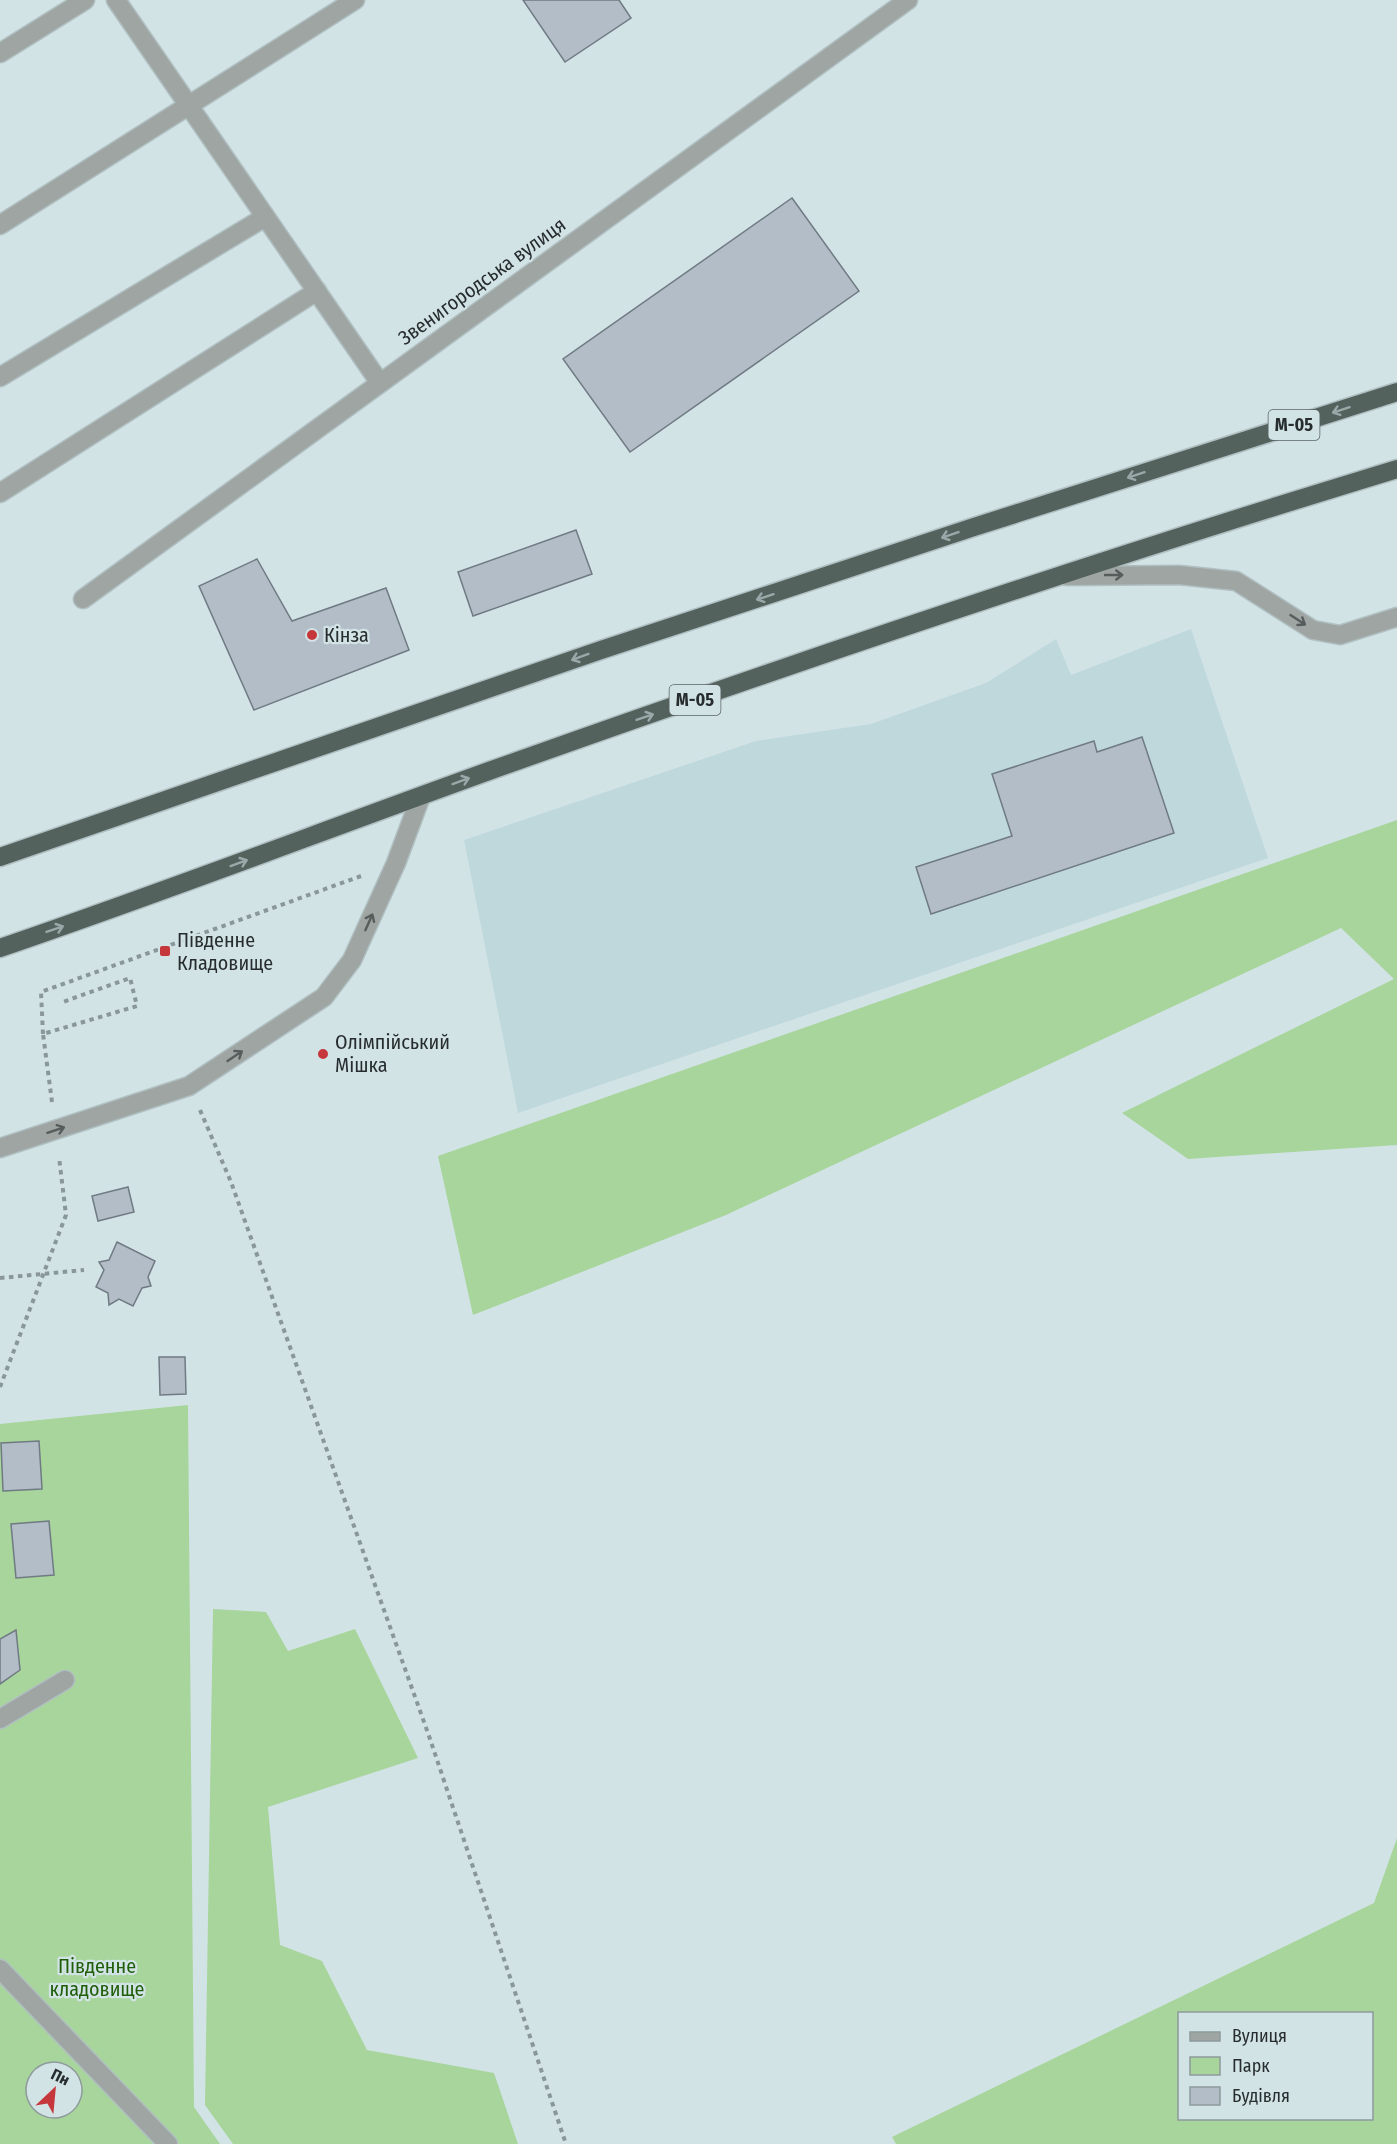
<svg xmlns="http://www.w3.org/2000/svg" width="1397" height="2144" viewBox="0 0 1397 2144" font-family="'Fira Sans Condensed',sans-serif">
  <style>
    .built { fill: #bfd8dc }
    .green { fill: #a7d59b; fill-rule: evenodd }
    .building { fill: #b2bdc7; stroke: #707a83; stroke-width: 1.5 }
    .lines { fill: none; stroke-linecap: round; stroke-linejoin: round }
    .minor-casing { stroke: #b0bfc1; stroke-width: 21 }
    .highway-casing { stroke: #b0bfc1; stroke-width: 21 }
    .path { stroke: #8a9799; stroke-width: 4; stroke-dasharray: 4.5 4.5; stroke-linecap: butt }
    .minor { stroke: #9ea5a2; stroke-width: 18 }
    .highway { stroke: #54625e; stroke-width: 18 }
    .oneway { stroke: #99a9a9 }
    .oneway2 { stroke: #575d5c }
    .poi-dot { fill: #c6373c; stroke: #d2e3e6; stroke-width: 2 }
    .labels { text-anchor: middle; stroke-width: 4.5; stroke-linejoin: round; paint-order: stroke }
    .shield { fill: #d2e3e6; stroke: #5a6465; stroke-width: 1.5 }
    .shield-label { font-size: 18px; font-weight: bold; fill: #272d2e }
    .street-label { font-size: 20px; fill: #272d2e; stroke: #d2e3e6 }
    .poi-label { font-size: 20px; fill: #272d2e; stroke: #d2e3e6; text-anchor: start }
    .park-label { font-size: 20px; fill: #1f5d07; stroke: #d2e3e6 }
  </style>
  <rect width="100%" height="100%" fill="#d2e3e6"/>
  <!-- built -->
  <path class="built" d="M 1191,629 L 1268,858 L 518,1113 L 464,840 L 756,741 L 871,724 L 986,683 L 1056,639 L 1071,675 Z"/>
  <!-- green -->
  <g class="green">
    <path d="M 1397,820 L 1397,1145 L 1188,1159 L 1122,1113 L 1394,979 L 1341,928 L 726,1215 L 473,1315 L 438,1156 Z"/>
    <path d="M 188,1405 L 194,2107 L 220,2144 L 0,2144 L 0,1424 ZM 36,2072 L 72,2072 L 72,2108 L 36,2108 Z"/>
    <path d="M 213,1609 L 266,1612 L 288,1651 L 355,1629 L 418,1758 L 268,1807 L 280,1945 L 322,1961 L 367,2050 L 494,2073 L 518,2144 L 233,2144 L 205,2105 Z"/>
    <path d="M 1397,1838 L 1397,2144 L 896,2144 L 892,2137 L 1374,1903 ZM 1180,2014 L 1372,2014 L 1372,2118 L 1180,2118 Z"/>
  </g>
  <!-- building -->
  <g class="building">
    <path d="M 523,0 L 619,0 L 631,18 L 565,62 Z"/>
    <path d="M 792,198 L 859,291 L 630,452 L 563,359 Z"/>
    <path d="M 576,530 L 592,574 L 473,616 L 458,572 Z"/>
    <path d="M 257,559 L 292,621 L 386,588 L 409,650 L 254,710 L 199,586 Z"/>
    <path d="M 1142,737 L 1174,833 L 931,914 L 916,867 L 1012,836 L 992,774 L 1094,741 L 1097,752 Z"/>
    <path d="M 128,1187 L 134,1212 L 98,1221 L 92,1196 Z"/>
    <path d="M 117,1242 L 155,1261 L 148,1277 L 151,1286 L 142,1288 L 133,1306 L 119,1299 L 109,1305 L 108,1293 L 96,1287 L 104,1270 L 99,1262 L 109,1260 Z"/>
    <path d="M 159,1357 L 185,1357 L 186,1394 L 160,1395 Z"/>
    <path d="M 39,1441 L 42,1489 L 3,1491 L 1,1443 Z"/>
    <path d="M 49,1521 L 54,1575 L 16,1578 L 11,1524 Z"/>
    <path d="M 16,1630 L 20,1670 L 0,1684 L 0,1639 Z"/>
  </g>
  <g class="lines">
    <!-- minor casing -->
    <g class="minor-casing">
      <g id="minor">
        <path d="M 116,0 L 380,383"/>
        <path d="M 0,53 L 85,0"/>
        <path d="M 0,225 L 355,0"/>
        <path d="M 0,377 L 265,217"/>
        <path d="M 0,493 L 317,291"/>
        <path d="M 1067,576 L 1179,575 L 1236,581 L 1313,630 L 1340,635 L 1397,617"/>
        <path d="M 83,599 L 908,0"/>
        <path d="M 0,1148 L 189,1086 L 324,997 L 352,960 L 396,863 L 421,796"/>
        <path d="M 0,1719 L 65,1680"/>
        <path d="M 0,1969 L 168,2144"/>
      </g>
    </g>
    <!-- highway casing -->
    <g class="highway-casing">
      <g id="highway">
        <path d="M 0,857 L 601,650 L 974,527 L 1397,392"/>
        <path d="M 0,948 C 164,892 325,830 489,771 C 789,664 1092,562 1397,469"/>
      </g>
    </g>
    <!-- path -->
    <g class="path">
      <path d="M 43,1034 L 41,992 L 361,876"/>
      <path d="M 52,1102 L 43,1034 L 137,1006 L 130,978 L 60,1003"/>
      <path d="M 200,1110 L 231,1182 L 429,1736 L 566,2144"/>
      <path d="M 0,1278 L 84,1270"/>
      <path d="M 0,1387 L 66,1215 L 59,1157"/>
    </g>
    <!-- minor -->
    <use href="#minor" class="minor"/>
    <!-- highway -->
    <use href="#highway" class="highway"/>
  </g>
  <!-- one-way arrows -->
  <defs><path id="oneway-shaft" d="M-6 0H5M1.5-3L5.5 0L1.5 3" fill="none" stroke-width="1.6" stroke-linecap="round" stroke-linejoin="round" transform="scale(1.5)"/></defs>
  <g class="oneway">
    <use href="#oneway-shaft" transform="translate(1341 410) rotate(162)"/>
    <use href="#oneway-shaft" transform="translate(1136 475) rotate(162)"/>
    <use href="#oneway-shaft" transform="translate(950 535) rotate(161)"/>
    <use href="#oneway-shaft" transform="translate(765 597) rotate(162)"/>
    <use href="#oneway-shaft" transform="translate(580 657) rotate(160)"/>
    <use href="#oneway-shaft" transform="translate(645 717) rotate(-19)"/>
    <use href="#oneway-shaft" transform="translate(461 781) rotate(-20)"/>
    <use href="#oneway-shaft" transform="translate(239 863) rotate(-20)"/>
    <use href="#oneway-shaft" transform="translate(55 929) rotate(-19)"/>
  </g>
  <g class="oneway2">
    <use href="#oneway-shaft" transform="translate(1114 575)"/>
    <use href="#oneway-shaft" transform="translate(1298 620) rotate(33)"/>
    <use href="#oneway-shaft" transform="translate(369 922) rotate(-66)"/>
    <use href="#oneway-shaft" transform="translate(235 1056) rotate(-34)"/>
    <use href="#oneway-shaft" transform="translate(56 1130) rotate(-18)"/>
  </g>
  <!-- markers -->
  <g class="poi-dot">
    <circle cx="312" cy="635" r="6"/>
    <rect x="159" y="945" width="12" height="12" rx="3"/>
    <circle cx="323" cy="1054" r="6"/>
  </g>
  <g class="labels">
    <!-- shield labels -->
    <g class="shield">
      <rect x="1268.5" y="410" width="51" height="30" rx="4.5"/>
      <rect x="669.5" y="685" width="51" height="30" rx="4.5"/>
    </g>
    <g class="shield-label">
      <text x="1294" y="431">М-05</text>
      <text x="695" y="706">М-05</text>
    </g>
    <!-- street labels -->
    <g class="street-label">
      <text transform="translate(482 281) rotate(-36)" y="7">Звенигородська вулиця</text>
    </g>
    <!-- poi labels -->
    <g class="poi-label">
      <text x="324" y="642">Кінза</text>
      <text x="177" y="947">Південне<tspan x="177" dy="23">Кладовище</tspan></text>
      <text x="335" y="1049">Олімпійський<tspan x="335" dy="23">Мішка</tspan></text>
    </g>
    <!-- park labels -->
    <g class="park-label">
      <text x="97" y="1973">Південне<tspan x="97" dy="23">кладовище</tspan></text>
    </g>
  </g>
  <!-- legend -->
  <rect x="1178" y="2012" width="195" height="108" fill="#d2e3e6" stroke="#8e9a9c" stroke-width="1.5"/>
  <rect x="1190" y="2032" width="30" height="9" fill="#9ea5a2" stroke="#8e9a9c" stroke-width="1.5"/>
  <text x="1232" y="2042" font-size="18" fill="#272d2e">Вулиця</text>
  <rect x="1190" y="2057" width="30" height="18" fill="#a7d59b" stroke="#8e9a9c" stroke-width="1.5"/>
  <text x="1232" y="2072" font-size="18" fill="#272d2e">Парк</text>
  <rect x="1190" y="2087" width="30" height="18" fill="#b2bdc7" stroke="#8e9a9c" stroke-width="1.5"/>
  <text x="1232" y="2102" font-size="18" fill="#272d2e">Будівля</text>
  <!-- north arrow -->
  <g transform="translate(54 2090) rotate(26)"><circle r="28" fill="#d2e3e6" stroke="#8e9a9c" stroke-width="1.5"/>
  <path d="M0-4.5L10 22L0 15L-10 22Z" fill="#c6373c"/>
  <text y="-9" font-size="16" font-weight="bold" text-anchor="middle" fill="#272d2e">Пн</text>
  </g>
</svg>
